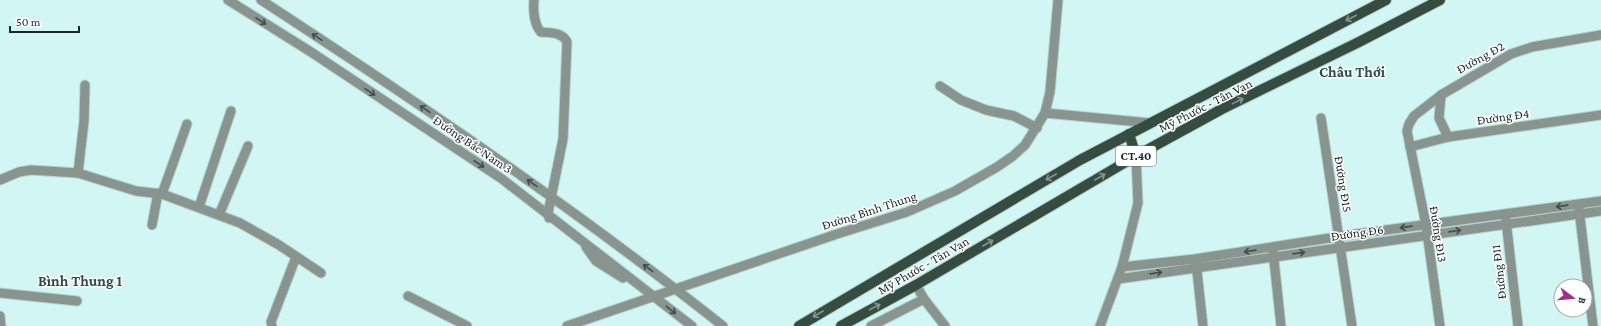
<svg xmlns="http://www.w3.org/2000/svg" width="1601" height="326" viewBox="0 0 1601 326" font-family="'Crimson Pro',serif">
  <style>
    .lines { fill: none; stroke-linecap: round; stroke-linejoin: round }
    .minor-casing { stroke: #b0d1ce; stroke-width: 11 }
    .major-casing { stroke: #b0d1ce; stroke-width: 12 }
    .minor { stroke: #88948d; stroke-width: 9 }
    .major { stroke: #374c41; stroke-width: 10 }
    .oneway { stroke: #87948d }
    .oneway2 { stroke: #404d4a }
    .labels { text-anchor: middle; stroke-width: 3; stroke-linejoin: round; paint-order: stroke }
    .shield { fill: #fff; stroke: #5e6867; stroke-width: 1 }
    .shield-label { font-size: 12px; font-weight: bold; fill: #192726 }
    .street-label { font-size: 13px; fill: #192726; stroke: #fff }
    .quarter-label { font-size: 15px; font-weight: bold; fill: #2d4d4b; stroke: #fff }
  </style>
  <rect width="100%" height="100%" fill="#d1f6f3"/>
  <g class="lines">
    <!-- minor casing -->
    <g class="minor-casing">
      <g id="minor">
        <path d="M 228,0 L 311,52 L 502,179 L 692,326"/>
        <path d="M 261,0 C 419,103 575,209 723,326"/>
        <path d="M 534,0 C 533,10 534,25 541,32 C 551,33 562,32 567,42 L 563,139 L 548,213 L 549,218"/>
        <path d="M 940,86 L 961,100 L 986,110 L 1014,116 L 1037,128"/>
        <path d="M 1441,95 L 1439,118 L 1448,137"/>
        <path d="M 1045,113 L 1150,123"/>
        <path d="M 1321,118 L 1352,326"/>
        <path d="M 1410,147 L 1448,137 L 1601,115"/>
        <path d="M 78,173 L 84,121 L 85,85"/>
        <path d="M 0,180 L 19,172 L 31,170 L 78,173 L 136,191 L 162,194 L 240,223 L 279,245 L 321,273"/>
        <path d="M 162,194 L 187,124"/>
        <path d="M 199,207 L 231,111"/>
        <path d="M 1579,209 L 1593,326"/>
        <path d="M 219,215 L 248,146"/>
        <path d="M 1506,220 L 1518,326"/>
        <path d="M 152,225 L 158,193"/>
        <path d="M 586,247 L 596,261 L 623,278"/>
        <path d="M 1273,251 L 1281,326"/>
        <path d="M 1196,262 L 1203,326"/>
        <path d="M 1122,267 L 1195,259 L 1349,235 L 1601,201"/>
        <path d="M 1118,279 L 1601,211"/>
        <path d="M 916,285 L 924,299 L 945,326"/>
        <path d="M 0,293 L 77,301"/>
        <path d="M 408,296 L 467,326"/>
        <path d="M 0,316 L 1,326"/>
        <path d="M 272,326 L 271,322 L 296,257"/>
        <path d="M 567,326 L 837,234 L 907,212 L 955,191 L 997,167 L 1013,156 L 1025,145 L 1045,113 L 1050,92 L 1058,0"/>
        <path d="M 871,326 L 924,299"/>
        <path d="M 1100,326 L 1122,267 L 1138,203 L 1136,156"/>
        <path d="M 1440,326 L 1426,225 L 1407,131 L 1409,124 L 1414,116 L 1441,95 L 1511,54 L 1532,47 L 1601,35"/>
      </g>
    </g>
    <!-- major casing -->
    <g class="major-casing">
      <g id="major">
        <path d="M 1129,134 L 1136,156"/>
        <path d="M 799,326 L 1080,160 L 1386,0"/>
        <path d="M 841,326 L 916,285 L 1136,156 L 1222,109 L 1359,42 L 1440,0"/>
      </g>
    </g>
    <!-- minor -->
    <use href="#minor" class="minor"/>
    <!-- major -->
    <use href="#major" class="major"/>
  </g>
  <!-- one-way arrows -->
  <defs><path id="oneway-shaft" d="M-6 0H5M1.5-3L5.5 0L1.5 3" fill="none" stroke-width="1.6" stroke-linecap="round" stroke-linejoin="round"/></defs>
  <g class="oneway">
    <use href="#oneway-shaft" transform="translate(1351 18) rotate(153)"/>
    <use href="#oneway-shaft" transform="translate(1238 101) rotate(-26)"/>
    <use href="#oneway-shaft" transform="translate(1051 177) rotate(150)"/>
    <use href="#oneway-shaft" transform="translate(1100 177) rotate(-30)"/>
    <use href="#oneway-shaft" transform="translate(988 243) rotate(-30)"/>
    <use href="#oneway-shaft" transform="translate(875 307) rotate(-28)"/>
    <use href="#oneway-shaft" transform="translate(818 314) rotate(150)"/>
  </g>
  <g class="oneway2">
    <use href="#oneway-shaft" transform="translate(261 21) rotate(32)"/>
    <use href="#oneway-shaft" transform="translate(317 37) rotate(-146)"/>
    <use href="#oneway-shaft" transform="translate(370 92) rotate(34)"/>
    <use href="#oneway-shaft" transform="translate(425 109) rotate(-146)"/>
    <use href="#oneway-shaft" transform="translate(479 164) rotate(34)"/>
    <use href="#oneway-shaft" transform="translate(532 183) rotate(-145)"/>
    <use href="#oneway-shaft" transform="translate(1562 206) rotate(172)"/>
    <use href="#oneway-shaft" transform="translate(1406 227) rotate(172)"/>
    <use href="#oneway-shaft" transform="translate(1455 231) rotate(-8)"/>
    <use href="#oneway-shaft" transform="translate(1250 251) rotate(172)"/>
    <use href="#oneway-shaft" transform="translate(1299 253) rotate(-8)"/>
    <use href="#oneway-shaft" transform="translate(648 268) rotate(-143)"/>
    <use href="#oneway-shaft" transform="translate(1156 273) rotate(-8)"/>
    <use href="#oneway-shaft" transform="translate(671 310) rotate(38)"/>
  </g>
  <g class="labels">
    <!-- shield labels -->
    <rect class="shield" x="1116" y="146" width="40" height="20" rx="3"/>
    <g class="shield-label">
      <text x="1136" y="160">CT.40</text>
    </g>
    <!-- street labels -->
    <g class="street-label">
      <text transform="translate(1480 57) rotate(-29)" y="5">Đường Đ2</text>
      <text transform="translate(1205 105) rotate(-27)" y="5">Mỹ Phước - Tân Vạn</text>
      <text transform="translate(1503 116) rotate(-8)" y="5">Đường Đ4</text>
      <text transform="translate(473 144) rotate(34)" y="5">Đường Bắc Nam 3</text>
      <text transform="translate(1344 184) rotate(81)" y="5">Đường Đ15</text>
      <text transform="translate(869 210) rotate(-18)" y="5">Đường Bình Thung</text>
      <text transform="translate(1357 232) rotate(-8)" y="5">Đường Đ6</text>
      <text transform="translate(1439 234) rotate(81)" y="5">Đường Đ13</text>
      <text transform="translate(923 265) rotate(-30)" y="5">Mỹ Phước - Tân Vạn</text>
      <text transform="translate(1498 272) rotate(-97)" y="5">Đường Đ11</text>
    </g>
    <!-- quarter labels -->
    <g class="quarter-label">
      <text x="1352" y="77">Châu Thới</text>
      <text x="80" y="286">Bình Thung 1</text>
    </g>
  </g>
  <!-- north arrow -->
  <g transform="translate(1573 298) rotate(106)"><circle r="19" fill="#ffffff" stroke="#a3a9a8"/>
  <path d="M0-3L7 15L0 10L-7 15Z" fill="#9e2e8c"/>
  <text y="-6" font-size="11" font-weight="bold" text-anchor="middle" fill="#192726">B</text>
  </g>
  <!-- scale -->
  <path d="M10 26v6h69v-6" fill="none" stroke="#192726" stroke-width="2"/>
  <text x="16" y="26" font-size="12" fill="#192726" stroke="#ffffff" stroke-width="3" paint-order="stroke">50 m</text>
</svg>
